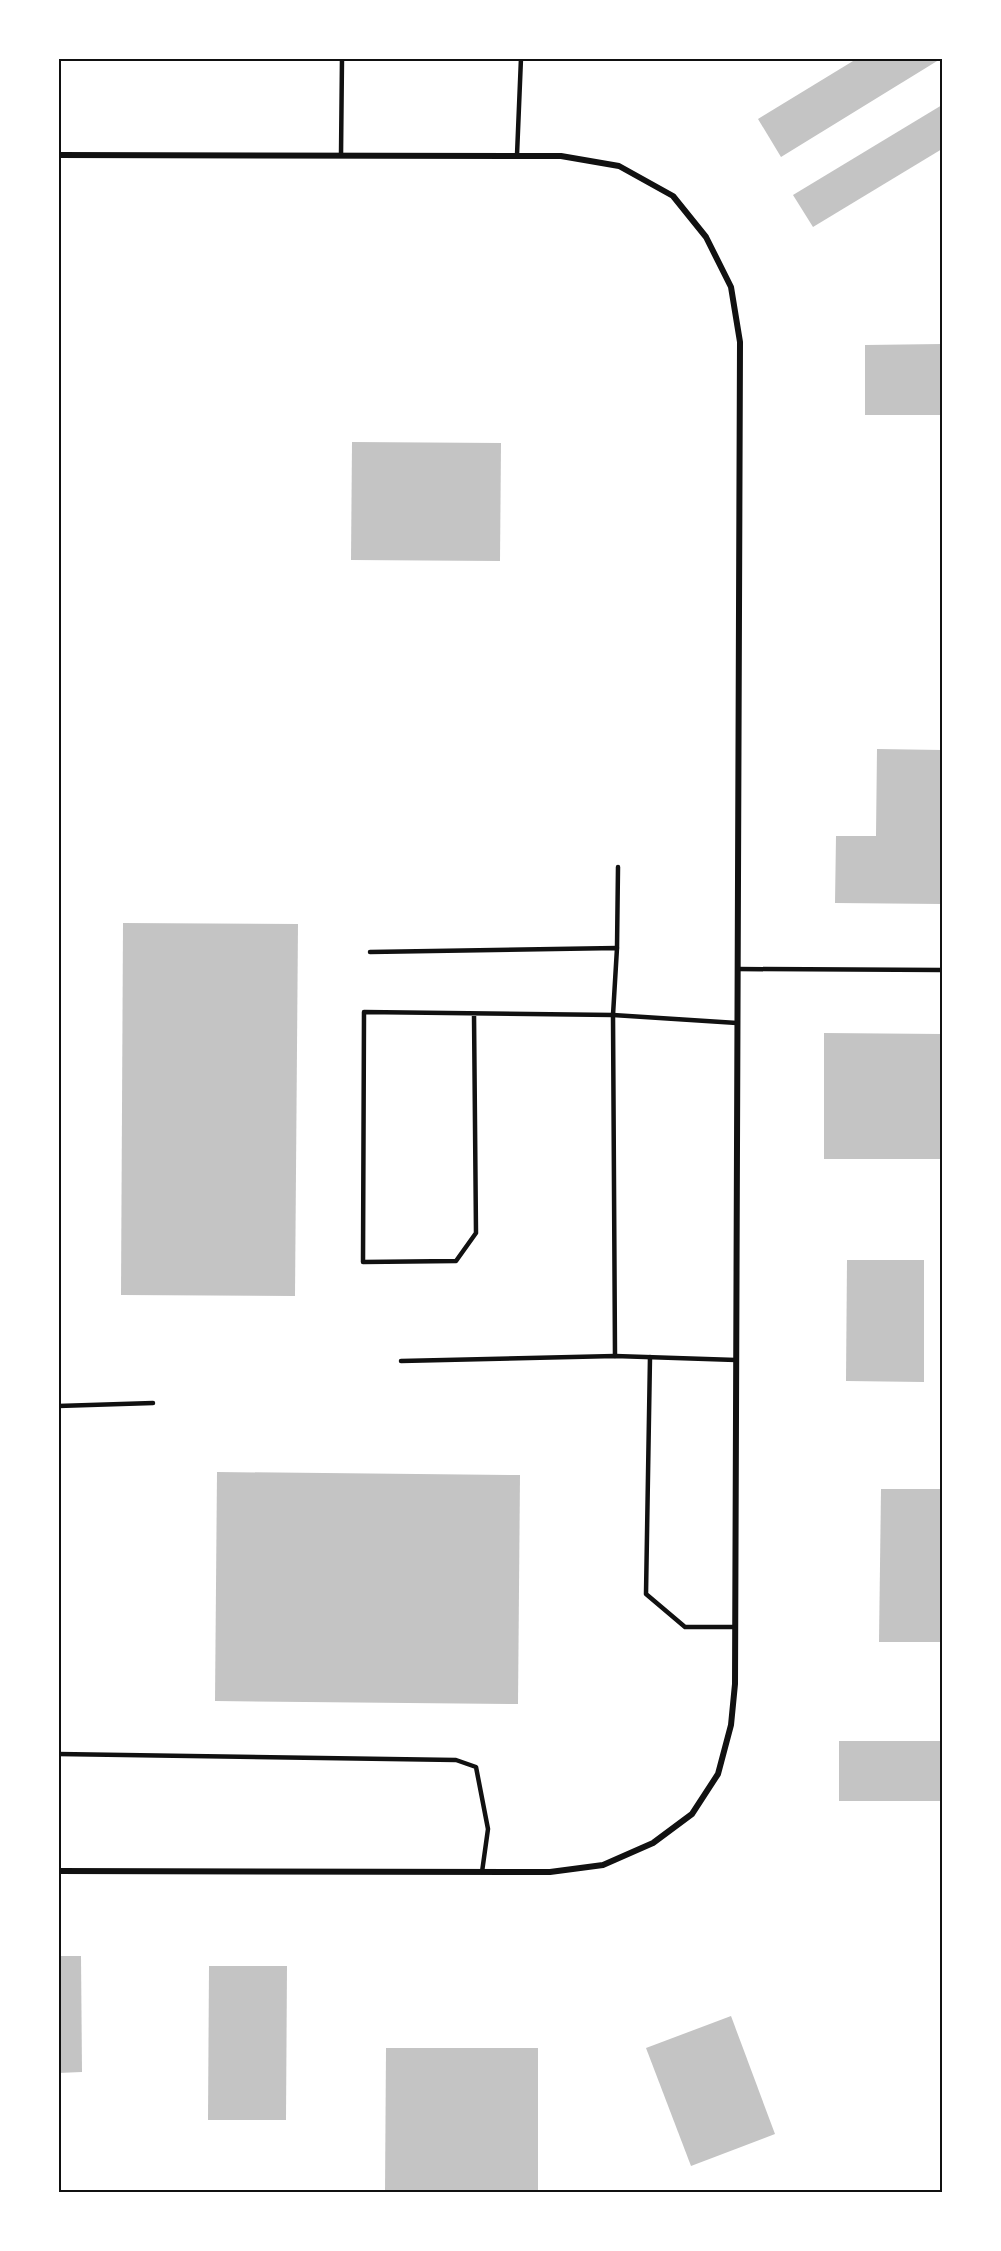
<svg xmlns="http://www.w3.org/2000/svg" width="1001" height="2251" viewBox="0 0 1001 2251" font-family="'PT Sans Narrow',sans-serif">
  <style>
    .building { fill: #c4c4c4 }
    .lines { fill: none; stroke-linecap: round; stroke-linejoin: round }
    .service { stroke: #111; stroke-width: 4.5 }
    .minor { stroke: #111; stroke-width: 6 }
    .neatline { fill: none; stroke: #111; stroke-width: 2 }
  </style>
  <rect width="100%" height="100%" fill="#fff"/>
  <!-- building -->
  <g class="building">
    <path d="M 858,58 L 942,58 L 781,157 L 758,119 Z"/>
    <path d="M 942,105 L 942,149 L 813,227 L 793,195 Z"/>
    <path d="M 942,344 L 942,415 L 865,415 L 865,345 Z"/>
    <path d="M 352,442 L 501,443 L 500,561 L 351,560 Z"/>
    <path d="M 877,749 L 942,750 L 942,904 L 835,903 L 836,836 L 876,836 Z"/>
    <path d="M 123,923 L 298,924 L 295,1296 L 121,1295 Z"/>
    <path d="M 824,1033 L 942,1034 L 942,1159 L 824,1159 Z"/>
    <path d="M 847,1260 L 924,1260 L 924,1382 L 846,1381 Z"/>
    <path d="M 217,1472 L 520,1475 L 518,1704 L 215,1701 Z"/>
    <path d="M 881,1489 L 942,1489 L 942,1642 L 879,1642 Z"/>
    <rect x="839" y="1741" width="103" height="60"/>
    <path d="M 58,1956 L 81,1956 L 82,2072 L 58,2073 Z"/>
    <path d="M 209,1966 L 287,1966 L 286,2120 L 208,2120 Z"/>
    <path d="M 731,2016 L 775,2134 L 691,2166 L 646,2048 Z"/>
    <path d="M 386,2048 L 538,2048 L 538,2192 L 385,2192 Z"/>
  </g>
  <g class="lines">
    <!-- service -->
    <g class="service">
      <path d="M 341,155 L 342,58"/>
      <path d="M 517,155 L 521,58"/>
      <path d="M 617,948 L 618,867"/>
      <path d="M 370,952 L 617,948 L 613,1015 L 615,1356"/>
      <path d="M 738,969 L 942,970"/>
      <path d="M 474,1014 L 476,1233 L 456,1261 L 363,1262 L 364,1012 L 613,1015 L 737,1023"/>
      <path d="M 650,1357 L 646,1594 L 685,1627 L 735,1627"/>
      <path d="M 401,1361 L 615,1356 L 736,1360"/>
      <path d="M 58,1406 L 153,1403"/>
      <path d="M 58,1754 L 456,1760 L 476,1767 L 488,1829 L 482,1872"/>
    </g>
    <!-- minor -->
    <path class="minor" d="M 58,155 L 561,156 L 619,166 L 673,196 L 706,237 L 731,287 L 740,342 L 735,1684 L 731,1725 L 718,1774 L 692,1814 L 653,1843 L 603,1865 L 550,1872 L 58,1871"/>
  </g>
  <!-- border -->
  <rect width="1001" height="2251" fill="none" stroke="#ffffff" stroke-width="120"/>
  <rect x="60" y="60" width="881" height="2131" class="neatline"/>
</svg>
